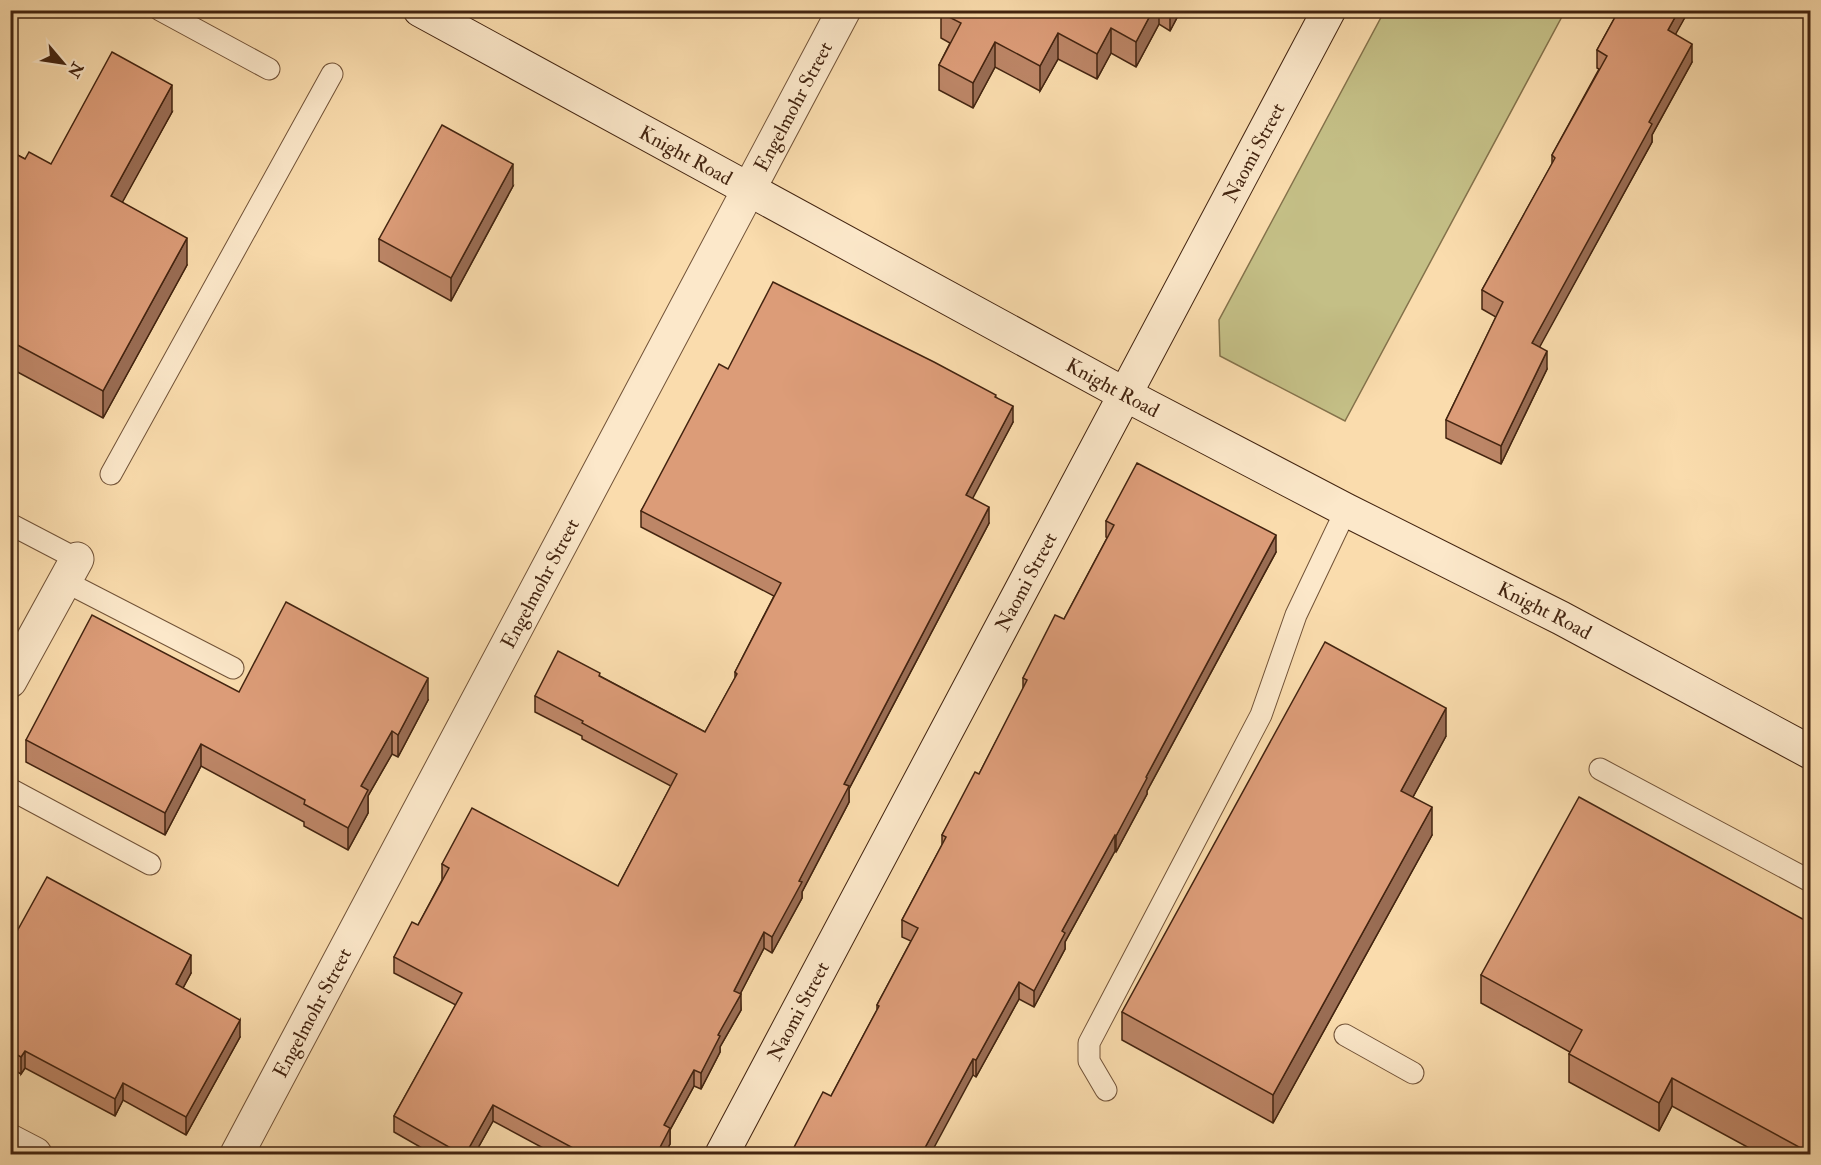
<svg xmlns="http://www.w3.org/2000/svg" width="1821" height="1165" viewBox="0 0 1821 1165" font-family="'IM FELL Double Pica',serif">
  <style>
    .green { fill: #c4bf86; stroke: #84724b; stroke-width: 1.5 }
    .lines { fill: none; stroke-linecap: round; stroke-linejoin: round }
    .lane-casing { stroke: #715237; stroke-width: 23 }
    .street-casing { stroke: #715237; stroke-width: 35 }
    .secondary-casing { stroke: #432410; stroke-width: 35 }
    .lane { stroke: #fce8ca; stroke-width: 21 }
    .street { stroke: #fce8ca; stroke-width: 33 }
    .secondary { stroke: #fce8ca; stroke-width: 33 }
    .wall { fill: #bd8667; stroke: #432410; stroke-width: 1.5 }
    .shaded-wall { fill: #9a6d54; stroke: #432410; stroke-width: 1.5 }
    .building { fill: #dc9c78; stroke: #432410; stroke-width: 1.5 }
    .labels { text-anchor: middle; stroke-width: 6; stroke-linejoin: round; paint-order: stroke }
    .street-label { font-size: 20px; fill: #432410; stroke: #fce8ca }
  </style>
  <rect width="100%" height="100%" fill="#fadcad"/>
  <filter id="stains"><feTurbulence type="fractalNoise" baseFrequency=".00333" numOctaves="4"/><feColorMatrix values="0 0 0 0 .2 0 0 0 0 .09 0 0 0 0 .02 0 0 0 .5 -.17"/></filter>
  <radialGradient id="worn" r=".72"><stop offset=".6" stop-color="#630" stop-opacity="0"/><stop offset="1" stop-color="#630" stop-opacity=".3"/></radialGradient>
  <!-- green -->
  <path class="green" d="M 1385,10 L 1565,11 L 1345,421 L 1220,356 L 1219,320 Z"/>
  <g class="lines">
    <!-- lane casing -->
    <g class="lane-casing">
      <g id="lane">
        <path d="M 160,10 L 269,69"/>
        <path d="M 111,474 L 332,74"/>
        <path d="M 10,524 L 77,559"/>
        <path d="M 64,581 L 233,668"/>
        <path d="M 1600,769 L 1810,881"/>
        <path d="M 10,789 L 150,864"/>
        <path d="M 1345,1035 L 1413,1073"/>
        <path d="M 1106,1090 L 1089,1061 L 1089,1043 L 1261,715 L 1296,615 L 1346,510"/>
      </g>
    </g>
    <!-- street casing -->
    <g class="street-casing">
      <g id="street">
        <path d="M 10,681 L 77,559"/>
        <path d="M 10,1141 L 35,1154"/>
        <path id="s1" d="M 237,1154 L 844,10"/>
      </g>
    </g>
    <!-- secondary casing -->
    <g class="secondary-casing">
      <g id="secondary">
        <path id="s2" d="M 420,10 L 1126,395 L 1346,510 L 1561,618 L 1810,752"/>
        <path id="s3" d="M 722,1154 L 1329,10"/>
      </g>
    </g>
    <!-- lane -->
    <use href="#lane" class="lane"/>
    <!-- street -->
    <use href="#street" class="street"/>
    <!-- secondary -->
    <use href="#secondary" class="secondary"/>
  </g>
  <!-- wall -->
  <g class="wall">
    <path d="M 943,10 L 1181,10 L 1170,31 L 1159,24 L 1136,67 L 1111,53 L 1097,79 L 1058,59 L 1040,91 L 995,67 L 973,108 L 939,90 L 939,65 L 950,43 L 941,38 L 941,13 Z"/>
    <path d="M 1619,10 L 1689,10 L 1675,34 L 1692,62 L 1652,135 L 1652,142 L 1539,347 L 1547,369 L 1501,464 L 1446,438 L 1446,420 L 1496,317 L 1482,309 L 1482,290 L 1552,164 L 1552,155 L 1599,69 L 1597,68 L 1597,50 Z"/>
    <path d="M 1810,12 L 1810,43 L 1804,39 L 1804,24 Z"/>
    <path d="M 172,112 L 122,202 L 187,265 L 103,418 L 10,368 L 10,151 L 25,159 L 51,164 Z"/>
    <path d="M 513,186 L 451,301 L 379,261 L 379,239 Z"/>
    <path d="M 728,369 L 996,397 L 1013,422 L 972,498 L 989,523 L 849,789 L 849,802 L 802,892 L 802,898 L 772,953 L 764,948 L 740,994 L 741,1010 L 720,1047 L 720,1052 L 701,1089 L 694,1086 L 670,1130 L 670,1144 L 664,1155 L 556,1155 L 493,1121 L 474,1155 L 434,1155 L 394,1132 L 394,1116 L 456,1005 L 394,973 L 394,957 L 418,925 L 442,880 L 442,864 L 618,886 L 671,786 L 582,739 L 582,736 L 535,712 L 535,696 L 600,676 L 705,732 L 735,678 L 735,672 L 774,596 L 641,527 L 641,511 Z"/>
    <path d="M 1106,521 L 1276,552 L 1147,791 L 1147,794 L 1116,852 L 1115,851 L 1065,942 L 1065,949 L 1034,1007 L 1019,999 L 976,1077 L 973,1075 L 831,1096 L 877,1010 L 877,1005 L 911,941 L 902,937 L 902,920 L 942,845 L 942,835 L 979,774 L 1023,690 L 1023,678 L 1064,619 L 1107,538 L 1106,537 Z"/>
    <path d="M 239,692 L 428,700 L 398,757 L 392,754 L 368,796 L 368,813 L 348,850 L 304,826 L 304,822 L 201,766 L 165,835 L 26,762 L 26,740 Z"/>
    <path d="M 1446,736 L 1413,797 L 1432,835 L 1273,1123 L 1122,1040 L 1122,1012 Z"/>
    <path d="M 1810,923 L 1810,1155 L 1762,1155 L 1672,1106 L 1659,1131 L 1569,1082 L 1569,1054 L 1570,1052 L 1481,1003 L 1481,975 Z"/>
    <path d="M 10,944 L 191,973 L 183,988 L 240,1037 L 186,1135 L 123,1100 L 115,1116 L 25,1068 L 21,1074 L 10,1068 Z"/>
  </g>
  <!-- shaded-wall -->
  <g class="shaded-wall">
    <path d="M 1153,10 L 1159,10 L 1159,24 L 1136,67 L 1136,42 Z"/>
    <path d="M 1170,10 L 1181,10 L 1170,31 Z"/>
    <path d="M 1679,10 L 1689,10 L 1668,48 L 1668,30 Z"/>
    <path d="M 1111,28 L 1111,53 L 1097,79 L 1097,54 Z"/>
    <path d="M 1058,33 L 1058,59 L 1040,91 L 1040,66 Z"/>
    <path d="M 995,42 L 995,67 L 973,108 L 973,83 Z"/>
    <path d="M 1692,44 L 1692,62 L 1652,135 L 1652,142 L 1532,361 L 1532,343 L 1649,122 Z"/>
    <path d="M 172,85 L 172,112 L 111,223 L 111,196 Z"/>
    <path d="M 513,164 L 513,186 L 451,301 L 451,278 Z"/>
    <path d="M 187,238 L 187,265 L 103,418 L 103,391 Z"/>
    <path d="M 1547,351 L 1547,369 L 1501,464 L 1501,446 Z"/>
    <path d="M 1013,406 L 1013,422 L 966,511 L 966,495 Z"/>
    <path d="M 989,507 L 989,523 L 849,789 L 849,802 L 802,892 L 802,898 L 772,953 L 772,937 L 799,881 L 844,784 Z"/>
    <path d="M 17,521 L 17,549 L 10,561 L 10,533 Z"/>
    <path d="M 1276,535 L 1276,552 L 1147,791 L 1147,794 L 1116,852 L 1116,836 L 1146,777 Z"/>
    <path d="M 428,678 L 428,700 L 398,757 L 398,735 Z"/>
    <path d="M 1446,708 L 1446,736 L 1401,819 L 1401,791 Z"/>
    <path d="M 392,731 L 392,754 L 368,796 L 368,813 L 348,850 L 348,828 L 361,786 Z"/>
    <path d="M 201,744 L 201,766 L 165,835 L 165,813 Z"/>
    <path d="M 1432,807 L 1432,835 L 1273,1123 L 1273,1095 Z"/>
    <path d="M 1115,835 L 1115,851 L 1065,942 L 1065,949 L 1034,1007 L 1034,991 L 1062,931 Z"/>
    <path d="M 764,932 L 764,948 L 735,1004 L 741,994 L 741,1010 L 720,1047 L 720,1052 L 701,1089 L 701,1073 L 718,1035 L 734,991 Z"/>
    <path d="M 191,955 L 191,973 L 176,1001 L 176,984 Z"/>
    <path d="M 1019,982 L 1019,999 L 976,1077 L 976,1060 Z"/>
    <path d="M 240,1020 L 240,1037 L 186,1135 L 186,1117 Z"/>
    <path d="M 25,1051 L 25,1068 L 21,1074 L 21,1057 Z"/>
    <path d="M 973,1059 L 973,1075 L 930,1155 L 921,1155 Z"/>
    <path d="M 694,1070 L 694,1086 L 670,1130 L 670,1144 L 664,1155 L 656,1155 L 664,1125 Z"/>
    <path d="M 1672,1078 L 1672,1106 L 1659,1131 L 1659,1103 Z"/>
    <path d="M 123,1083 L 123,1100 L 115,1116 L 115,1099 Z"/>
    <path d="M 493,1105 L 493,1121 L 474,1155 L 465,1155 Z"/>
  </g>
  <!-- building -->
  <g class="building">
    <path d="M 943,10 L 1153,10 L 1136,42 L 1111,28 L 1097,54 L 1058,33 L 1040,66 L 995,42 L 973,83 L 939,65 L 961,23 L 941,13 Z"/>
    <path d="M 1619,10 L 1679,10 L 1668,30 L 1692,44 L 1649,122 L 1652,124 L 1532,343 L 1547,351 L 1501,446 L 1446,420 L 1503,302 L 1482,290 L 1555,158 L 1552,155 L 1607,56 L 1597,50 Z"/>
    <path d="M 1810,12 L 1810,28 L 1804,24 Z"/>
    <path d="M 112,52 L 172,85 L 111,196 L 187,238 L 103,391 L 10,341 L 10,151 L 25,159 L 29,152 L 51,164 Z"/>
    <path d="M 442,125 L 513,164 L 451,278 L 379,239 Z"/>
    <path d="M 773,282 L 934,362 L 996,395 L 995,397 L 1013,406 L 966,495 L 989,507 L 844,784 L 849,786 L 799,881 L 802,882 L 772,937 L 764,932 L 734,991 L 741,994 L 718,1035 L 720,1036 L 701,1073 L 694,1070 L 664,1125 L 670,1128 L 656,1155 L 586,1155 L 493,1105 L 465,1155 L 463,1155 L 394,1116 L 462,993 L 394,957 L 412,922 L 418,925 L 449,868 L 442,864 L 472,808 L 618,886 L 677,774 L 582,723 L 583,721 L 535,696 L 558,651 L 600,673 L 599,676 L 705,732 L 737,674 L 735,672 L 781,583 L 641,511 L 719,364 L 728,369 Z"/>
    <path d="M 1137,463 L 1276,535 L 1146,777 L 1147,778 L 1116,836 L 1115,835 L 1062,931 L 1065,933 L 1034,991 L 1019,982 L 976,1060 L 973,1059 L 921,1155 L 790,1155 L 823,1092 L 831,1096 L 879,1006 L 877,1005 L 918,928 L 902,920 L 946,837 L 942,835 L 975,772 L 979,774 L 1027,680 L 1023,678 L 1055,615 L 1064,619 L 1114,525 L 1106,521 Z"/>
    <path d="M 10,517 L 17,521 L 10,533 Z"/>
    <path d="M 286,602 L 428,678 L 398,735 L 392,731 L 361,786 L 368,790 L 348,828 L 304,804 L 305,800 L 201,744 L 165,813 L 26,740 L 92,615 L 239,692 Z"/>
    <path d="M 1325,642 L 1446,708 L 1401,791 L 1432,807 L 1273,1095 L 1122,1012 Z"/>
    <path d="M 1579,797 L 1810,923 L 1810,1153 L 1672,1078 L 1659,1103 L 1569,1054 L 1582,1030 L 1481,975 Z"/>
    <path d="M 47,877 L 191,955 L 176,984 L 240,1020 L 186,1117 L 123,1083 L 115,1099 L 25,1051 L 21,1057 L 10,1051 L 10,944 Z"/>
  </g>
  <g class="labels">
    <!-- street labels -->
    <g class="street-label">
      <text dy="7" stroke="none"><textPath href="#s1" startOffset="1186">Engelmohr Street</textPath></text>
      <text dy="7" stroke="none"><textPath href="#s3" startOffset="1134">Naomi Street</textPath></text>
      <text dy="7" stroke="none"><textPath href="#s2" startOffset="303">Knight Road</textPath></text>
      <text dy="7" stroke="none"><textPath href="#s2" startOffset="789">Knight Road</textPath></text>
      <text dy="7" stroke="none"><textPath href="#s1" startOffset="646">Engelmohr Street</textPath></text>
      <text dy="7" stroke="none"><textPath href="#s3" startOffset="648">Naomi Street</textPath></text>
      <text dy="7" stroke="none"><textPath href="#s2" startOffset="1275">Knight Road</textPath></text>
      <text dy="7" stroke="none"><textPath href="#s1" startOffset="160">Engelmohr Street</textPath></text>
      <text dy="7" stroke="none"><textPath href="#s3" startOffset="162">Naomi Street</textPath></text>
    </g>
  </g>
  <!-- margin -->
  <rect width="1821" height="1165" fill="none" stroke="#fadcad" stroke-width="36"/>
  <rect x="12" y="12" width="1797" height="1141" fill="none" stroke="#432410" stroke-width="3"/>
  <rect x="18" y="18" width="1785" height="1129" fill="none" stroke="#432410" stroke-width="1.5"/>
  <!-- north arrow -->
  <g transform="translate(63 63) rotate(119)" stroke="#fce8ca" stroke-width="4.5" paint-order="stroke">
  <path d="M0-4.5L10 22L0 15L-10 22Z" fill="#432410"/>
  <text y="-9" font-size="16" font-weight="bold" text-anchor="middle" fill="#432410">N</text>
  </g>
  <rect width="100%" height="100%" filter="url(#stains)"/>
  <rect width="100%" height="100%" fill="url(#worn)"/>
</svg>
